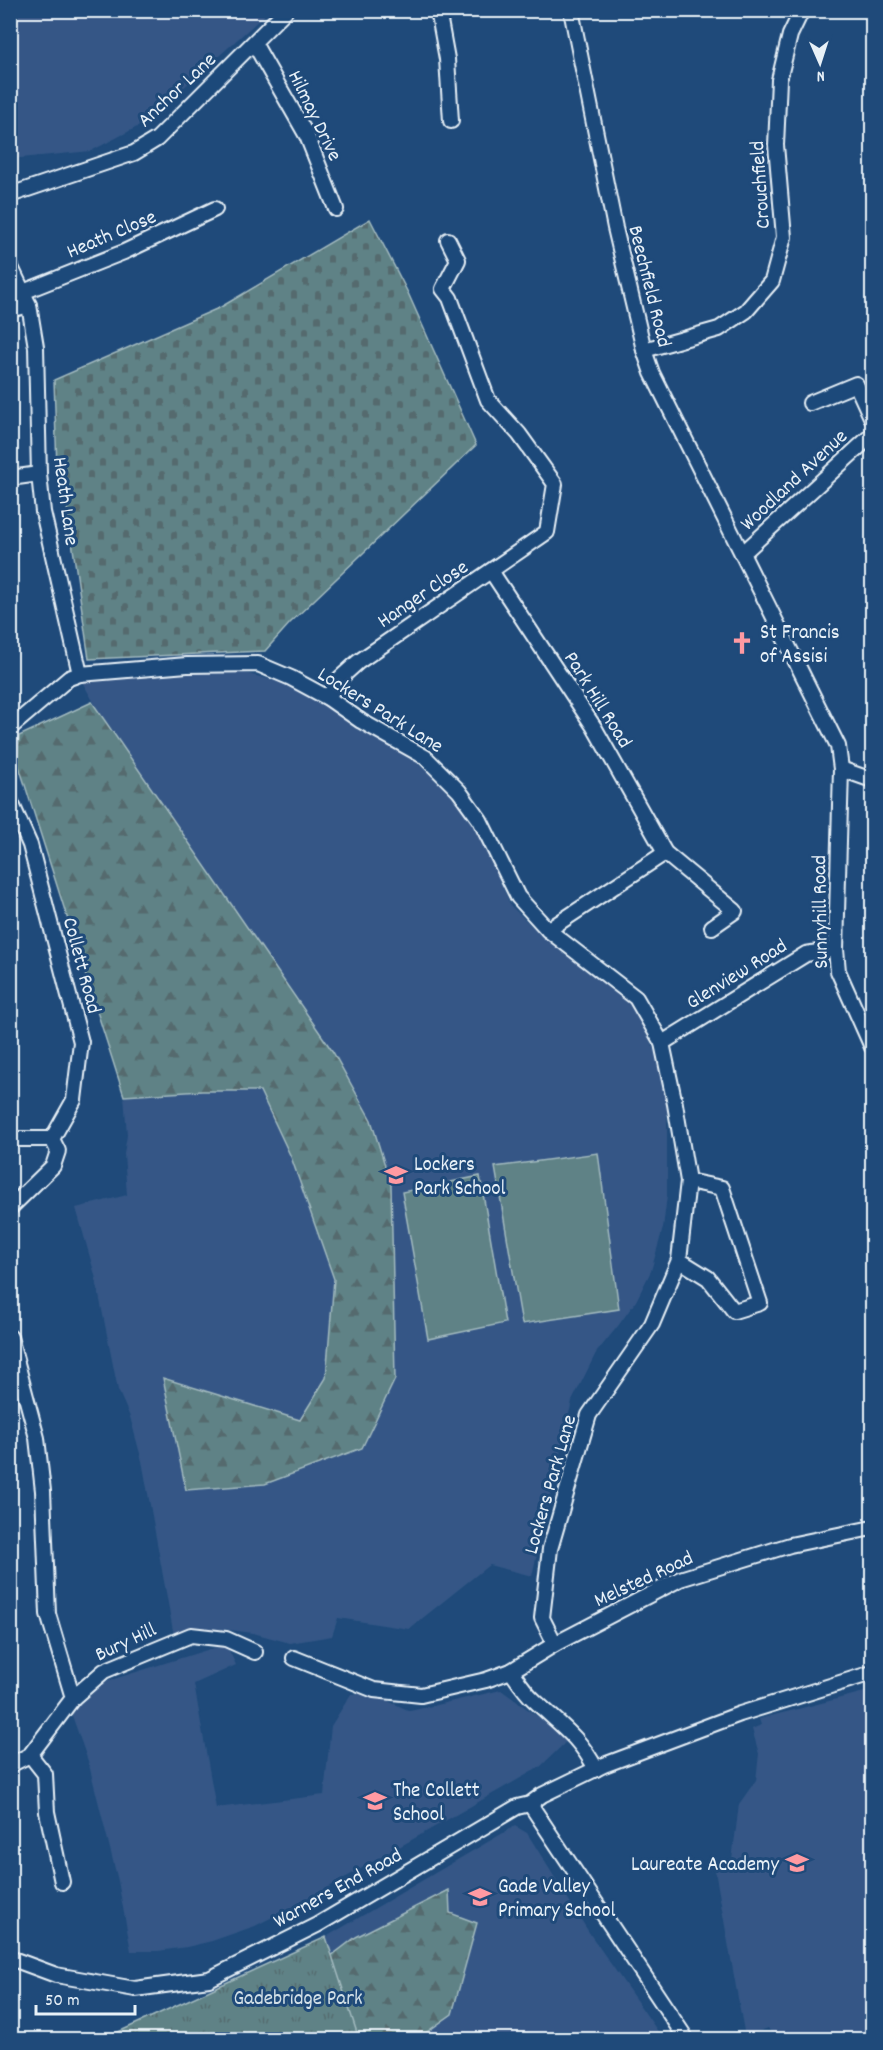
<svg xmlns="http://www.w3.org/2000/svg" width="883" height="2050" viewBox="0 0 883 2050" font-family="Dekko,sans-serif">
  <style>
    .built { fill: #345786 }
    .forest { fill: url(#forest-firs); stroke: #a3babf; stroke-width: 1.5 }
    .cemetery { fill: url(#cemetery-stones); stroke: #a3babf; stroke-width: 1.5 }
    .park { fill: url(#park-tufts); stroke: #a3babf; stroke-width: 1.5 }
    .pitch { fill: #5e8286; stroke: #a3babf; stroke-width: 1.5 }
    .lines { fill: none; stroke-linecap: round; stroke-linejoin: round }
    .minor-casing { stroke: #e8f1f8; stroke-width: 18 }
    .minor { stroke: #1f4a7a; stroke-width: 14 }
    .labels { text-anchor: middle; stroke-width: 6; stroke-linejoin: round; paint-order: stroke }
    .street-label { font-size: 21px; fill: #e8f1f8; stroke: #1f4a7a }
    .poi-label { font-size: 21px; fill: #e8f1f8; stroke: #1f4a7a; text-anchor: start }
    .park-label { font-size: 21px; fill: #d3e0e7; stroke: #1f4a7a }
  </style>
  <defs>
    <pattern id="forest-firs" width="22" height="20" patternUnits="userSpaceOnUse" patternTransform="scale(1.5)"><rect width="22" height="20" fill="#5e8286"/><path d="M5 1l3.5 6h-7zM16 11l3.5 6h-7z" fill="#546b6e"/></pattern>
    <pattern id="cemetery-stones" width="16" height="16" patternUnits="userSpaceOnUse" patternTransform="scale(1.5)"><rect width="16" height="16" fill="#5e8286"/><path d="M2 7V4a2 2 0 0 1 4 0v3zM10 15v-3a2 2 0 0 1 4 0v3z" fill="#546b6e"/></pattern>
    <pattern id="park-tufts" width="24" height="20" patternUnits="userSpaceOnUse" patternTransform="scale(1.5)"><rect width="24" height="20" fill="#5e8286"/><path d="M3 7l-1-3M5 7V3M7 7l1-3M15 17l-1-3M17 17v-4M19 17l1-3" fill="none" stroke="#546b6e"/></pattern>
  </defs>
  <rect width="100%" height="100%" fill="#1f4a7a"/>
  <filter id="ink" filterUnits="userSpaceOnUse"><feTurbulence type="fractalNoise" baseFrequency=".0167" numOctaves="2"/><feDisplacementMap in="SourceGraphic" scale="12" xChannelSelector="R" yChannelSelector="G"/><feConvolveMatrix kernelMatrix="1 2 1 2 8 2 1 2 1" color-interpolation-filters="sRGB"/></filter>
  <g filter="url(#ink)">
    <!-- built -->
    <g class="built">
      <path d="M 10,11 L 11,10 L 269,11 L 143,124 L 91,151 L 11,159 Z"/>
      <path d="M 228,671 L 241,672 L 306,689 L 406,754 L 432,775 L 460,803 L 471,816 L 511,906 L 532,926 L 604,981 L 628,1002 L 641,1020 L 667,1079 L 667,1196 L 663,1228 L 651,1271 L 636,1301 L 618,1326 L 596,1353 L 572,1401 L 532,1576 L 489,1565 L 409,1629 L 338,1618 L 332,1636 L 290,1643 L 253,1633 L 222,1629 L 206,1629 L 172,1641 L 174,1636 L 142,1461 L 130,1417 L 118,1390 L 95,1275 L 76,1208 L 127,1195 L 124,1154 L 127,1135 L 124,1096 L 126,1061 L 85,723 L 100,713 L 81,680 L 92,675 Z"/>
      <path d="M 226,1644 L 236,1665 L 194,1684 L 216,1808 L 324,1795 L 331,1726 L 351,1694 L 369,1692 L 410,1711 L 501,1690 L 569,1739 L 540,1767 L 306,1900 L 255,1926 L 212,1941 L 187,1947 L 158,1951 L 131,1951 L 118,1881 L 88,1761 L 69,1707 L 101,1683 Z"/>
      <path d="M 872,1690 L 872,2039 L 776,2039 L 768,2028 L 745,2037 L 714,1865 L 732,1860 L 739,1804 L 756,1780 L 759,1754 L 752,1729 L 761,1725 L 759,1719 Z"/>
      <path d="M 515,1826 L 527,1833 L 590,1934 L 659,2033 L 660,2039 L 359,2039 L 326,1937 Z"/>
    </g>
    <!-- forest -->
    <g class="forest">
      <path d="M 92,702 L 333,1052 L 371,1120 L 391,1185 L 395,1379 L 362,1448 L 265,1484 L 186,1490 L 163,1378 L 300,1420 L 326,1378 L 334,1279 L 291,1157 L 260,1091 L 202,1091 L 124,1096 L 17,760 L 19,736 Z"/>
      <path d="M 449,1890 L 450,1913 L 477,1923 L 452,2014 L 417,2039 L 298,2039 L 322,1963 L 356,1937 Z"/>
    </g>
    <!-- cemetery -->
    <path class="cemetery" d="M 370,219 L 408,293 L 476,445 L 290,623 L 265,651 L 89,659 L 67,507 L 57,468 L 54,380 L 221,307 Z"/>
    <!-- park -->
    <path class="park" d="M 326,1937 L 359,2039 L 103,2039 Z"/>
    <!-- pitch -->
    <g class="pitch">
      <path d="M 598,1153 L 619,1309 L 522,1324 L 495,1167 Z"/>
      <path d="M 480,1176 L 505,1323 L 428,1339 L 402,1192 Z"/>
    </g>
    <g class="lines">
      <!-- minor casing -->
      <g class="minor-casing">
        <g id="minor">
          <path d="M 438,10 L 447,59 L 451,121"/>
          <path d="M 571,10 L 615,228 L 644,350 L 652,373 L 838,746 L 841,769 L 836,949 L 838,971 L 872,1047"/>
          <path d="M 254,43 L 307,136 L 336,209"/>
          <path d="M 10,195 L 134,153 L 157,139 L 286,10"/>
          <path d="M 10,265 L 29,305 L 36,347 L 39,474 L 43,512 L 80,674"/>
          <path d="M 23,292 L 124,252 L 215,209"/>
          <path d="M 10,310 L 29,305"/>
          <path d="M 644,350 L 719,329 L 746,311 L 772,281 L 784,237 L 776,145 L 779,80 L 790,35 L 802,10"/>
          <path d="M 810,403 L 856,384 L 872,419"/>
          <path d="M 10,478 L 39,474"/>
          <path d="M 742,554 L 872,435"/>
          <path d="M 491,571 L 594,727 L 665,853 L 735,911 L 712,927"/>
          <path d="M 328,698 L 338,680 L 358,662 L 547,532 L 555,484 L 519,434 L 488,400 L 450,298 L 443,289 L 458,260 L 448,240"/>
          <path d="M 10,728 L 69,678 L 80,674 L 187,665 L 258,664 L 291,678 L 328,698 L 361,721 L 425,757 L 459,791 L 480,820 L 518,897 L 548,930 L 636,998 L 662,1043 L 675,1104 L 688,1181 L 679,1260 L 652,1324 L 589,1415 L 550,1549 L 542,1618 L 555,1644"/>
          <path d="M 841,769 L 872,780"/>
          <path d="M 10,800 L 30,845 L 81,1042 L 74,1100 L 52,1139"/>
          <path d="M 548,930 L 665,853"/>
          <path d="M 662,1043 L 806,954 L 836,949"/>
          <path d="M 10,1139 L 52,1139"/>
          <path d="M 10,1208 L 53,1166 L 58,1151 L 52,1139"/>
          <path d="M 679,1260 L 708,1278 L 734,1311 L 760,1303 L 722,1188 L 688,1181"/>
          <path d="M 10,1337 L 37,1438 L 43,1491 L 48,1614 L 73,1698"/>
          <path d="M 294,1658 L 374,1690 L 421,1695 L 486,1680 L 511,1671 L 555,1644 L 680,1579 L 790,1545 L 872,1528"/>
          <path d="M 511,1671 C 518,1681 525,1692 534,1700 C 560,1725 578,1735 596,1769"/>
          <path d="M 30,1755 L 45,1774 L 47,1812 L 62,1882"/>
          <path d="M 10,1765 L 30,1755 L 73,1698 L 104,1671 L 191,1635 L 226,1639 L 255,1652"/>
          <path d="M 530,1804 L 687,2040"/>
          <path d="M 10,1958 L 56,1975 L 135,1989 L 209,1979 L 317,1925 L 517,1807 L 530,1804 L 542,1795 L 604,1765 L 740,1714 L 872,1673"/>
        </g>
      </g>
      <!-- minor -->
      <use href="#minor" class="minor"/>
    </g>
  </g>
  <!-- icons -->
  <defs>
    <g id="church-bare" transform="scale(1.8)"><path d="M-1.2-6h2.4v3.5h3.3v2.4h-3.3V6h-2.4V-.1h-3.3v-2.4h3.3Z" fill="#ff9aa2" stroke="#1f4a7a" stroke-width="2.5" paint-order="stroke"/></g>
    <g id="school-bare" transform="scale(1.8)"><path d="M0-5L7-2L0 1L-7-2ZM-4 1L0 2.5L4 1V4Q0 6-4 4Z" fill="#ff9aa2" stroke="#1f4a7a" stroke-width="2.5" paint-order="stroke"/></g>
  </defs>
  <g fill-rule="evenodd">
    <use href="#church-bare" x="742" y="643"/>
    <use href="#school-bare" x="396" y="1175"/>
    <use href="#school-bare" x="375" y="1801"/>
    <use href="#school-bare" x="797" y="1863"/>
    <use href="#school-bare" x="480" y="1897"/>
  </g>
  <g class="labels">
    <!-- street labels -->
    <g class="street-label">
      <text transform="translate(176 89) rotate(-43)" y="7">Anchor Lane</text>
      <text transform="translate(316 115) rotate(64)" y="7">Hilmay Drive</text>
      <text transform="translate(759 185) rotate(-94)" y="7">Crouchfield</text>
      <text transform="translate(111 233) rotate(-23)" y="7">Heath Close</text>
      <text transform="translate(651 286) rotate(76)" y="7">Beechfield Road</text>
      <text transform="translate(793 479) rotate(-43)" y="7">Woodland Avenue</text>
      <text transform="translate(67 501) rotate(82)" y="7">Heath Lane</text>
      <text transform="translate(422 593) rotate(-34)" y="7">Hanger Close</text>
      <text transform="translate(599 699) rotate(58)" y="7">Park Hill Road</text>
      <text transform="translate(381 709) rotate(32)" y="7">Lockers Park Lane</text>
      <text transform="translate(819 912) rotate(-91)" y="7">Sunnyhill Road</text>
      <text transform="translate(83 965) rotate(75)" y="7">Collett Road</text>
      <text transform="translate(736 973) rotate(-32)" y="7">Glenview Road</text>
      <text transform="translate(549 1484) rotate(-74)" y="7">Lockers Park Lane</text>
      <text transform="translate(643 1578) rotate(-25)" y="7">Melsted Road</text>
      <text transform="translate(125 1641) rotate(-25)" y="7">Bury Hill</text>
      <text transform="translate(337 1887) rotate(-29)" y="7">Warners End Road</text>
    </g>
    <!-- poi labels -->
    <g class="poi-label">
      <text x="760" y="638">St Francis<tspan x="760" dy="24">of Assisi</tspan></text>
      <text x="414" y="1170">Lockers<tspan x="414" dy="24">Park School</tspan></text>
      <text x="393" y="1796">The Collett<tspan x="393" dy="24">School</tspan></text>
      <text x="779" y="1870" text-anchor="end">Laureate Academy</text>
      <text x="498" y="1892">Gade Valley<tspan x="498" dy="24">Primary School</tspan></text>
    </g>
    <!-- park labels -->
    <g class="park-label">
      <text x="298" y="2004">Gadebridge Park</text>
    </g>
  </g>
  <!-- margin -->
  <rect width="883" height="2050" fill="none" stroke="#1f4a7a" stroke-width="36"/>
  <rect x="18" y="18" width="847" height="2014" fill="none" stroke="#e8f1f8" stroke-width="2" filter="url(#ink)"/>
  <!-- north arrow -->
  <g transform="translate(820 63) rotate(177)" stroke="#1f4a7a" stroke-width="4.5" paint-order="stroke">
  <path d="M0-4.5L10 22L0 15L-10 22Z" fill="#e8f1f8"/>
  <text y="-9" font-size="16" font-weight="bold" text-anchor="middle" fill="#e8f1f8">N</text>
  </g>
  <!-- scale -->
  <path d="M36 2005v9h99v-9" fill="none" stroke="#e8f1f8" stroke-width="3"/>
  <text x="45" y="2005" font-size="18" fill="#e8f1f8" stroke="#1f4a7a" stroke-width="4.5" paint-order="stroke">50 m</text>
</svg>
